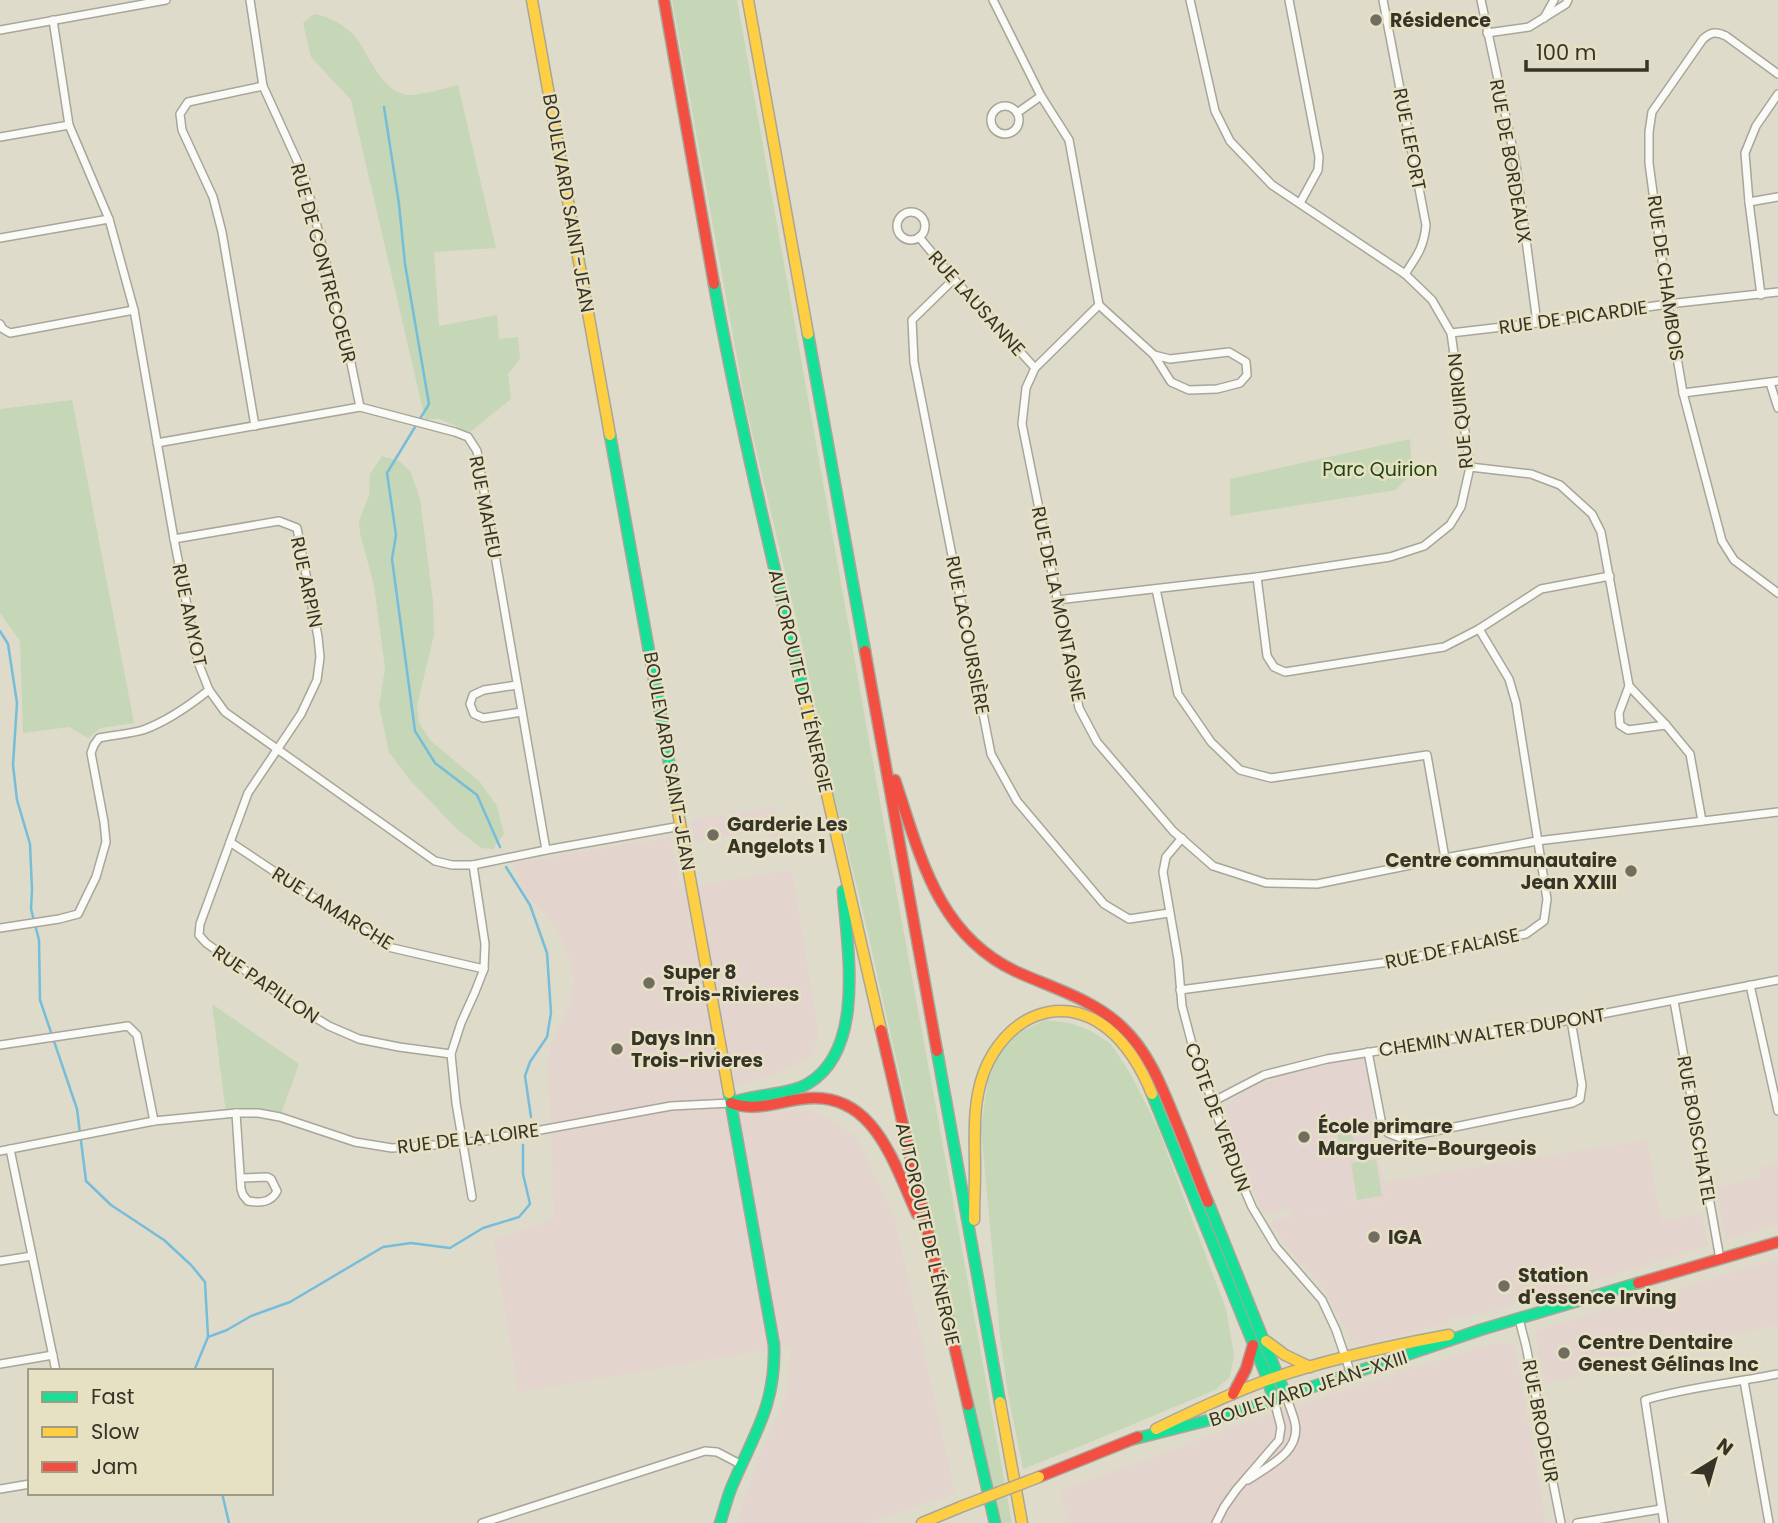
<svg xmlns="http://www.w3.org/2000/svg" width="1778" height="1523" viewBox="0 0 1778 1523" font-family="Poppins,sans-serif">
  <style>
    .commercial { fill: #e4d4ce }
    .education { fill: #e4d4d0 }
    .green { fill: #c5d7b6 }
    .lines { fill: none; stroke-linecap: round; stroke-linejoin: round }
    .stream { stroke: #76bdda; stroke-width: 2.5 }
    .street-casing { stroke: #a8a699; stroke-width: 10 }
    .fast-casing { stroke: #a8a699; stroke-width: 13 }
    .slow-casing { stroke: #a8a699; stroke-width: 13 }
    .jam-casing { stroke: #a8a699; stroke-width: 13 }
    .street { stroke: #fafaf7; stroke-width: 7 }
    .fast { stroke: #16e098; stroke-width: 10 }
    .slow { stroke: #ffcf43; stroke-width: 10 }
    .jam { stroke: #f24e42; stroke-width: 10 }
    .slow-bridge-casing { stroke: #a8a699; stroke-width: 13; stroke-linecap: butt }
    .slow-bridge { stroke: #ffcf43; stroke-width: 10 }
    .poi-dot { fill: #716e61; stroke: #e7e1c3; stroke-width: 2.5 }
    .labels { text-anchor: middle; stroke-width: 5; stroke-linejoin: round; paint-order: stroke }
    .poi-label { font-size: 19px; font-weight: bold; fill: #363328; stroke: #e7e1c3; text-anchor: start }
    .street-label { font-size: 19px; fill: #363328; stroke: #e7e1c3 }
    .park-label { font-size: 19px; fill: #1f4513; stroke: #e7e1c3 }
  </style>
  <rect width="100%" height="100%" fill="#dfdbcb"/>
  <!-- commercial -->
  <g class="commercial">
    <path d="M 670,837 L 681,888 L 792,870 L 819,1037 L 814,1050 L 807,1060 L 767,1077 L 720,1090 L 723,1114 L 811,1111 L 834,1121 L 857,1138 L 894,1215 L 955,1493 L 868,1523 L 737,1523 L 761,1451 L 788,1391 L 790,1346 L 518,1392 L 493,1240 L 554,1219 L 548,1063 L 551,1044 L 569,1006 L 574,982 L 570,959 L 556,928 L 521,888 L 516,863 Z"/>
    <path d="M 1647,1140 L 1661,1222 L 1702,1213 L 1708,1246 L 1487,1313 L 1448,1319 L 1448,1322 L 1424,1329 L 1363,1345 L 1352,1342 L 1324,1288 L 1294,1255 L 1270,1223 L 1275,1220 L 1292,1216 L 1386,1200 L 1383,1182 Z"/>
    <path d="M 1778,1163 L 1778,1224 L 1726,1240 L 1716,1187 L 1759,1178 L 1759,1168 Z"/>
    <path d="M 1778,1259 L 1778,1325 L 1581,1364 L 1583,1375 L 1544,1384 L 1535,1331 Z"/>
    <path d="M 1494,1343 L 1514,1344 L 1546,1523 L 1069,1523 L 1060,1491 L 1263,1416 Z"/>
  </g>
  <!-- education -->
  <g class="education">
    <path d="M 775,806 L 782,850 L 773,851 L 768,828 L 695,843 L 691,820 L 711,816 L 719,817 Z"/>
    <path d="M 1360,1057 L 1364,1061 L 1375,1126 L 1378,1131 L 1374,1133 L 1386,1200 L 1292,1216 L 1288,1209 L 1266,1214 L 1263,1213 L 1243,1165 L 1225,1115 L 1225,1107 L 1247,1089 L 1279,1077 L 1280,1075 L 1337,1060 Z"/>
  </g>
  <!-- green -->
  <g class="green">
    <path d="M 672,0 L 737,0 L 884,824 L 1012,1523 L 1001,1523 L 863,912 L 835,799 L 803,648 L 746,407 Z"/>
    <path d="M 314,14 C 331,17 345,25 356,38 C 370,56 382,94 410,95 C 420,95 447,88 458,85 L 496,248 L 434,252 L 439,326 L 497,315 L 499,339 L 518,337 L 520,359 L 508,374 L 511,399 L 470,432 L 439,419 L 425,419 L 351,100 L 311,57 L 303,23 Z"/>
    <path d="M 72,400 L 134,723 L 101,728 L 88,738 L 69,727 L 23,733 L 20,641 L 0,613 L 0,409 Z"/>
    <path d="M 1410,439 L 1412,472 L 1396,490 L 1230,516 L 1230,479 Z"/>
    <path d="M 382,456 L 399,461 L 410,471 L 420,498 L 433,601 L 434,635 L 417,706 L 419,723 L 431,741 L 480,782 L 497,806 L 504,834 L 493,849 L 481,848 L 457,829 L 409,779 L 389,752 L 379,706 L 385,668 L 379,624 L 374,585 L 360,534 L 359,521 L 369,496 L 370,474 Z"/>
    <path d="M 212,1004 L 299,1064 L 280,1117 L 226,1114 Z"/>
    <path d="M 1045,1020 L 1070,1023 L 1091,1031 L 1111,1044 L 1130,1073 L 1157,1126 L 1226,1309 L 1234,1355 L 1230,1377 L 1215,1390 L 1086,1444 L 1023,1469 L 1008,1394 L 1000,1336 L 981,1129 L 988,1080 L 999,1055 L 1017,1034 Z"/>
    <path d="M 1350,1127 L 1355,1146 L 1353,1158 L 1336,1156 L 1332,1151 L 1339,1142 L 1336,1129 Z"/>
    <path d="M 1376,1159 L 1382,1196 L 1357,1200 L 1351,1163 Z"/>
  </g>
  <g class="lines">
    <!-- stream -->
    <g class="stream">
      <path d="M 384,107 L 399,204 L 405,264 L 429,404 L 387,473 L 396,535 L 392,559 L 415,731 L 435,763 L 477,795 L 500,847"/>
      <path d="M 0,631 L 8,644 L 17,703 L 13,765 L 17,800 L 30,844 L 32,890 L 31,909 L 39,940 L 40,1000 L 77,1109 L 86,1181 L 111,1205 L 164,1240 L 191,1265 L 205,1282 L 208,1337 L 194,1371"/>
      <path d="M 506,867 L 530,905 L 547,953 L 551,1013 L 547,1037 L 530,1062 L 525,1076 L 531,1117"/>
      <path d="M 208,1337 L 227,1330 L 251,1316 L 290,1302 L 383,1247 L 411,1243 L 450,1248 L 483,1228 L 519,1217 L 530,1204 L 523,1174 L 523,1145"/>
      <path d="M 222,1493 L 229,1523"/>
    </g>
    <!-- street casing -->
    <g class="street-casing">
      <g id="street">
        <path d="M 250,0 L 263,86 L 305,178 L 350,358 L 360,407"/>
        <path d="M 993,0 L 1041,96 L 1069,140 L 1099,305"/>
        <path d="M 1289,0 L 1319,157 L 1318,170 L 1300,203"/>
        <path d="M 1383,0 L 1426,225 C 1424,247 1417,256 1405,274"/>
        <path d="M 1481,0 L 1516,164 L 1537,323"/>
        <path d="M 1544,18 L 1554,0"/>
        <path d="M 53,20 L 69,125 L 109,219 L 134,310 L 174,539 L 198,662 L 209,690 L 225,712 L 435,861 L 452,865 L 473,865 L 546,850 L 681,826"/>
        <path d="M 0,30 L 166,0"/>
        <path d="M 1487,33 L 1529,27 L 1566,4 L 1568,0"/>
        <path d="M 1778,74 L 1726,36 C 1716,31 1711,32 1703,39 L 1652,112 L 1649,132 L 1649,163 L 1668,304 L 1683,393 L 1722,541 L 1734,560 L 1778,593"/>
        <circle cx="1005" cy="120" r="14"/>
        <path d="M 1017,113 L 1041,96"/>
        <path d="M 0,137 L 69,125"/>
        <path d="M 1749,202 L 1778,197"/>
        <circle cx="911" cy="226" r="14"/>
        <path d="M 919,237 L 954,279 L 1035,368"/>
        <path d="M 0,238 L 109,219"/>
        <path d="M 954,279 L 912,320 L 914,362 L 991,754 L 1017,801 L 1104,904 L 1129,919 L 1169,913"/>
        <path d="M 1761,295 L 1749,202 L 1745,153 L 1756,126 L 1778,94"/>
        <path d="M 1099,305 L 1035,368 L 1026,388 L 1022,424 L 1079,708 L 1097,742 L 1173,831 L 1213,866 L 1266,883 L 1317,884 L 1445,858 L 1537,841 L 1778,812"/>
        <path d="M 1099,305 L 1154,355 L 1171,382 L 1189,390 L 1217,389 L 1240,383 L 1247,375 L 1246,362 L 1229,352 L 1170,359 L 1154,355"/>
        <path d="M 0,324 L 3,329 L 10,333 L 134,310"/>
        <path d="M 1451,333 L 1537,323 L 1668,304 L 1778,292"/>
        <path d="M 1770,383 L 1778,408"/>
        <path d="M 1683,393 L 1778,381"/>
        <path d="M 255,426 L 222,232 L 213,197 L 182,130 L 180,114 L 188,102 L 263,86"/>
        <path d="M 157,443 L 360,407 L 455,432 L 468,437 L 477,451 L 546,850"/>
        <path d="M 1470,467 L 1531,474 L 1560,485 L 1592,514 L 1601,532 L 1629,686 L 1619,713 L 1620,725 L 1628,730 L 1666,725"/>
        <path d="M 174,539 L 279,521 L 297,528 L 318,637 L 320,657 L 317,680 L 301,714 L 248,793 L 200,924 L 199,935 L 206,943 L 296,1006 L 329,1026 L 359,1039 L 399,1047 L 451,1054"/>
        <path d="M 1257,577 L 1267,656 L 1274,667 L 1285,672 L 1444,647 L 1479,629 L 1541,589 L 1610,576"/>
        <path d="M 1156,589 L 1178,694 L 1211,742 L 1240,770 L 1271,778 L 1427,755 L 1445,858"/>
        <path d="M 1057,600 L 1257,577 L 1390,557 L 1424,546 L 1450,525 L 1461,507 L 1470,467 L 1451,333 L 1432,300 L 1405,274 L 1272,185 L 1230,141 L 1215,111 L 1190,0"/>
        <path d="M 517,685 L 484,690 L 473,695 L 470,704 L 474,714 L 483,718 L 522,712"/>
        <path d="M 1629,686 L 1666,725 L 1690,754 L 1702,821"/>
        <path d="M 1182,838 L 1166,857 L 1163,872 L 1178,959 L 1182,1006 L 1192,1044 L 1237,1172 L 1252,1207 L 1276,1247 L 1322,1300 L 1336,1330 L 1351,1374"/>
        <path d="M 230,842 L 388,947 L 484,969"/>
        <path d="M 0,928 L 59,919 L 78,914 L 96,877 L 106,842 L 104,822 L 91,753 L 94,745 L 99,738 C 114,735 129,734 143,730 C 168,721 189,706 209,690"/>
        <path d="M 1750,985 L 1778,1111"/>
        <path d="M 1180,990 L 1397,961 L 1526,934 L 1544,921 L 1547,899 L 1516,703 L 1509,679 L 1479,629"/>
        <path d="M 1674,1001 L 1720,1259"/>
        <path d="M 0,1045 L 128,1026 L 137,1035 L 154,1121"/>
        <path d="M 1368,1052 L 1382,1125 L 1388,1133 L 1401,1138 L 1572,1103 L 1580,1099 L 1582,1085 L 1571,1020"/>
        <path d="M 1212,1102 L 1264,1075 L 1327,1059 L 1571,1020 L 1778,980"/>
        <path d="M 236,1113 L 241,1189 L 243,1195 L 248,1201 C 260,1203 271,1203 277,1191 L 271,1179 L 267,1177 L 241,1178"/>
        <path d="M 10,1149 L 56,1371"/>
        <path d="M 0,1151 L 154,1121 L 236,1113 L 258,1113 L 280,1117 L 355,1142 L 392,1148 L 463,1143 L 497,1138 L 671,1106 L 731,1103"/>
        <path d="M 472,1197 L 456,1103 L 451,1054 L 461,1023 L 475,992 L 484,969 L 485,944 L 473,865"/>
        <path d="M 0,1261 L 32,1256"/>
        <path d="M 1519,1319 L 1526,1346 L 1561,1523"/>
        <path d="M 0,1364 L 53,1355"/>
        <path d="M 1744,1381 L 1769,1523"/>
        <path d="M 1248,1480 C 1268,1466 1301,1452 1295,1423 C 1293,1414 1289,1405 1286,1396"/>
        <path d="M 0,1489 L 30,1484"/>
        <path d="M 482,1523 L 705,1451 L 717,1452 L 742,1465"/>
        <path d="M 1216,1523 L 1224,1507 L 1236,1490 L 1279,1440 L 1281,1427 L 1274,1400"/>
        <path d="M 1577,1523 L 1661,1509"/>
        <path d="M 1664,1523 L 1645,1400 C 1687,1387 1735,1383 1778,1374"/>
      </g>
    </g>
    <!-- fast casing -->
    <g class="fast-casing">
      <g id="fast">
        <path d="M 714,284 C 739,422 772,558 804,694"/>
        <path d="M 808,334 L 865,651"/>
        <path d="M 610,435 L 676,801"/>
        <path d="M 937,1051 L 1000,1402"/>
        <path d="M 1152,1094 L 1266,1375 L 1274,1400"/>
        <path d="M 731,1103 C 754,1094 790,1095 809,1083 C 866,1048 847,947 843,891"/>
        <path d="M 1208,1202 L 1286,1396"/>
        <path d="M 968,1405 L 995,1523"/>
        <path d="M 1134,1439 L 1229,1415 L 1480,1330 L 1638,1283"/>
        <path d="M 720,1523 C 724,1511 727,1498 732,1486 C 754,1434 776,1405 774,1345 L 729,1093"/>
      </g>
    </g>
    <!-- slow casing -->
    <g class="slow-casing">
      <g id="slow">
        <path d="M 532,0 L 610,435"/>
        <path d="M 748,0 L 808,334"/>
        <path d="M 804,694 L 881,1030"/>
        <path d="M 676,801 L 729,1093"/>
        <path d="M 974,1220 C 974,1204 975,1188 975,1172 C 975,1138 972,1104 984,1072 C 1004,1020 1058,990 1107,1028 C 1128,1045 1142,1069 1152,1094"/>
        <path d="M 1266,1341 L 1285,1355 L 1310,1367"/>
        <path d="M 1000,1402 L 1022,1523"/>
        <path d="M 1156,1429 C 1193,1411 1231,1393 1270,1379 C 1328,1359 1389,1346 1449,1335"/>
        <path d="M 922,1523 L 963,1506"/>
      </g>
    </g>
    <!-- jam casing -->
    <g class="jam-casing">
      <g id="jam">
        <path d="M 664,0 L 714,284"/>
        <path d="M 865,651 L 937,1051"/>
        <path d="M 895,780 C 920,855 937,934 1015,971 C 1052,988 1093,999 1122,1027 C 1151,1054 1164,1093 1179,1129 C 1189,1153 1198,1178 1208,1202"/>
        <path d="M 881,1030 L 968,1405"/>
        <path d="M 731,1103 C 754,1112 777,1102 801,1099 C 873,1088 893,1162 917,1214"/>
        <path d="M 1638,1283 L 1778,1242"/>
        <path d="M 1233,1394 L 1246,1369 L 1253,1345"/>
        <path d="M 1039,1477 L 1138,1437"/>
      </g>
    </g>
    <!-- street -->
    <use href="#street" class="street"/>
    <!-- fast -->
    <use href="#fast" class="fast"/>
    <!-- slow -->
    <use href="#slow" class="slow"/>
    <!-- jam -->
    <use href="#jam" class="jam"/>
    <!-- slow-bridge casing -->
    <g class="slow-bridge-casing">
      <path id="slow-bridge" d="M 963,1506 L 1039,1477"/>
    </g>
    <!-- slow-bridge -->
    <use href="#slow-bridge" class="slow-bridge"/>
  </g>
  <!-- markers -->
  <g class="poi-dot">
    <circle cx="1376" cy="20" r="7"/>
    <circle cx="713" cy="835" r="7"/>
    <circle cx="1631" cy="871" r="7"/>
    <circle cx="649" cy="983" r="7"/>
    <circle cx="617" cy="1049" r="7"/>
    <circle cx="1304" cy="1137" r="7"/>
    <circle cx="1374" cy="1237" r="7"/>
    <circle cx="1504" cy="1286" r="7"/>
    <circle cx="1564" cy="1353" r="7"/>
  </g>
  <g class="labels">
    <!-- poi labels -->
    <g class="poi-label">
      <text x="1390" y="27">Résidence</text>
      <text x="727" y="831">Garderie Les<tspan x="727" dy="22">Angelots 1</tspan></text>
      <text x="1617" y="867" text-anchor="end">Centre communautaire<tspan x="1617" dy="22">Jean XXIII</tspan></text>
      <text x="663" y="979">Super 8<tspan x="663" dy="22">Trois-Rivieres</tspan></text>
      <text x="631" y="1045">Days Inn<tspan x="631" dy="22">Trois-rivieres</tspan></text>
      <text x="1318" y="1133">École primare<tspan x="1318" dy="22">Marguerite-Bourgeois</tspan></text>
      <text x="1388" y="1244">IGA</text>
      <text x="1518" y="1282">Station<tspan x="1518" dy="22">d'essence Irving</tspan></text>
      <text x="1578" y="1349">Centre Dentaire<tspan x="1578" dy="22">Genest Gélinas Inc</tspan></text>
    </g>
    <!-- street labels -->
    <g class="street-label">
      <text transform="translate(1410 139) rotate(79)" y="7">RUE LEFORT</text>
      <text transform="translate(1511 161) rotate(80)" y="7">RUE DE BORDEAUX</text>
      <text transform="translate(569 203) rotate(80)" y="7">BOULEVARD SAINT-JEAN</text>
      <text transform="translate(324 263) rotate(75)" y="7">RUE DE CONTRECOEUR</text>
      <text transform="translate(1666 278) rotate(82)" y="7">RUE DE CHAMBOIS</text>
      <text transform="translate(977 303) rotate(48)" y="7">RUE LAUSANNE</text>
      <text transform="translate(1573 317) rotate(-8)" y="7">RUE DE PICARDIE</text>
      <text transform="translate(1460 411) rotate(-96)" y="7">RUE QUIRION</text>
      <text transform="translate(486 507) rotate(79)" y="7">RUE MAHEU</text>
      <text transform="translate(307 582) rotate(78)" y="7">RUE ARPIN</text>
      <text transform="translate(1059 604) rotate(78)" y="7">RUE DE LA MONTAGNE</text>
      <text transform="translate(190 615) rotate(78)" y="7">RUE AMYOT</text>
      <text transform="translate(968 635) rotate(79)" y="7">RUE LACOURSIÈRE</text>
      <text transform="translate(801 681) rotate(77)" y="7">AUTOROUTE DE L'ÉNERGIE</text>
      <text transform="translate(670 761) rotate(80)" y="7">BOULEVARD SAINT-JEAN</text>
      <text transform="translate(333 908) rotate(32)" y="7">RUE LAMARCHE</text>
      <text transform="translate(1452 948) rotate(-12)" y="7">RUE DE FALAISE</text>
      <text transform="translate(266 984) rotate(34)" y="7">RUE PAPILLON</text>
      <text transform="translate(1492 1032) rotate(-9)" y="7">CHEMIN WALTER DUPONT</text>
      <text transform="translate(1218 1117) rotate(70)" y="7">CÔTE DE VERDUN</text>
      <text transform="translate(1697 1130) rotate(80)" y="7">RUE BOISCHATEL</text>
      <text transform="translate(468 1138) rotate(-7)" y="7">RUE DE LA LOIRE</text>
      <text transform="translate(928 1234) rotate(77)" y="7">AUTOROUTE DE L'ÉNERGIE</text>
      <text transform="translate(1308 1388) rotate(-18)" y="7">BOULEVARD JEAN-XXIII</text>
      <text transform="translate(1541 1421) rotate(79)" y="7">RUE BRODEUR</text>
    </g>
    <!-- park labels -->
    <g class="park-label">
      <text x="1380" y="476">Parc Quirion</text>
    </g>
  </g>
  <!-- legend -->
  <rect x="28" y="1369" width="245" height="126" fill="#e7e1c3" stroke="#a09b85" stroke-width="2"/>
  <rect x="42" y="1392" width="35" height="10" fill="#16e098" stroke="#a09b85" stroke-width="2"/>
  <text x="91" y="1404" font-size="21" fill="#363328">Fast</text>
  <rect x="42" y="1427" width="35" height="10" fill="#ffcf43" stroke="#a09b85" stroke-width="2"/>
  <text x="91" y="1439" font-size="21" fill="#363328">Slow</text>
  <rect x="42" y="1462" width="35" height="10" fill="#f24e42" stroke="#a09b85" stroke-width="2"/>
  <text x="91" y="1474" font-size="21" fill="#363328">Jam</text>
  <!-- north arrow -->
  <g transform="translate(1715 1460) rotate(37)" stroke="#e7e1c3" stroke-width="5" paint-order="stroke">
  <path d="M0-5L12 26L0 18L-12 26Z" fill="#363328"/>
  <text y="-10" font-size="19" font-weight="bold" text-anchor="middle" fill="#363328">N</text>
  </g>
  <!-- scale -->
  <path d="M1526 60v10h121v-10" fill="none" stroke="#363328" stroke-width="3.5"/>
  <text x="1536" y="60" font-size="21" fill="#363328" stroke="#e7e1c3" stroke-width="5" paint-order="stroke">100 m</text>
</svg>
